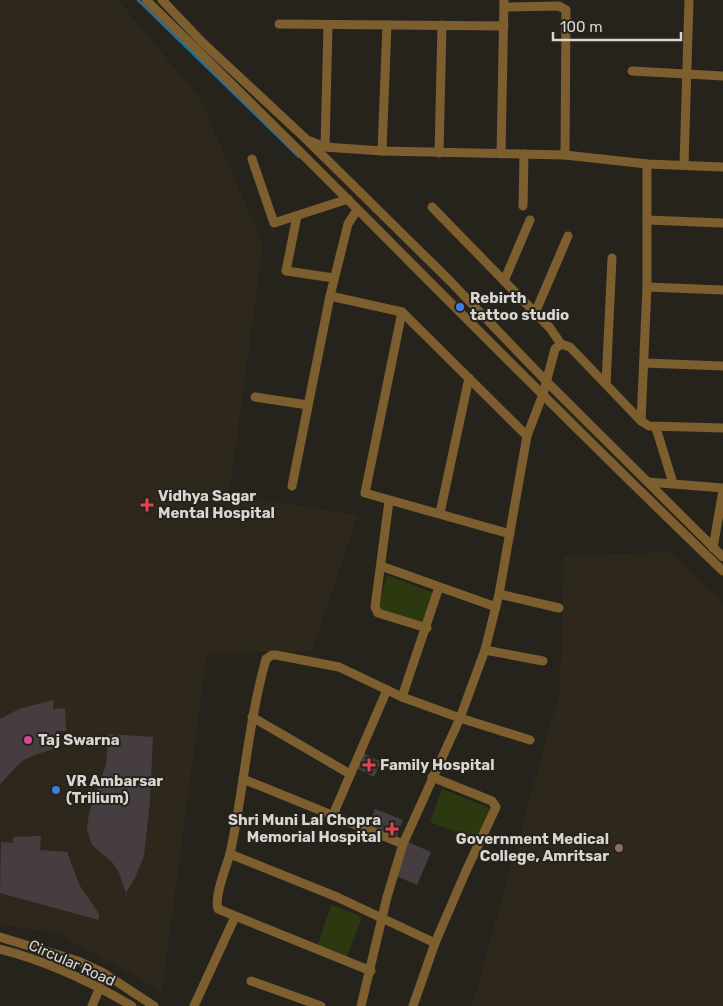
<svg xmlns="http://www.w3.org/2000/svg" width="723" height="1006" viewBox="0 0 723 1006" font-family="Rubik,sans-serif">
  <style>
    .built { fill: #2e281c }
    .green { fill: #2c3810 }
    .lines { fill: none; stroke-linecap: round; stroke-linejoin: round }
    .stream { stroke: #1e73a3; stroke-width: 2.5 }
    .building { fill: #453d40 }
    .minor { stroke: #7d5e2f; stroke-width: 9 }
    .shop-dot { fill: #3f7fe0; stroke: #26231d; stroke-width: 2 }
    .health-dot { fill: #e0444e; stroke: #26231d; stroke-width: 2 }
    .hotel-dot { fill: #d1479c; stroke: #26231d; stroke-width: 2 }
    .education-dot { fill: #8d6e63; stroke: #26231d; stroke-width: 2 }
    .labels { text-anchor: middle; stroke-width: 4; stroke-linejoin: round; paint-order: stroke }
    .poi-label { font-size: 15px; font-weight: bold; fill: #d9d6d2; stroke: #26231d; text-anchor: start }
    .street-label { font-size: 15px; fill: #d9d6d2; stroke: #26231d }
  </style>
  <rect width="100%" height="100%" fill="#26231d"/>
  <!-- built -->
  <g class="built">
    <path d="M 0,0 L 118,0 L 201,100 L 263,245 L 229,495 L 358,515 L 312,651 L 207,653 L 162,991 L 57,933 L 0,925 Z"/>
    <path d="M 670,552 L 723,603 L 723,1006 L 472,1006 L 560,690 L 564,556 Z"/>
  </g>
  <!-- green -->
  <g class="green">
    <path d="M 387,575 L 434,593 L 422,624 L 378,608 Z"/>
    <path d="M 442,789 L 492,809 L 479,841 L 430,822 Z"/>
    <path d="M 331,905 L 362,917 L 346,959 L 317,947 Z"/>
  </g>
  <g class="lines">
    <!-- stream -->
    <path class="stream" d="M 138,0 L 299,157"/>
  </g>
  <!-- building -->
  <g class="building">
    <path d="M 53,700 L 53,709 L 65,708 L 66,731 L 56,731 L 58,748 L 37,754 L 22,761 L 0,784 L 0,719 L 19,709 Z"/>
    <path d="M 108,734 L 153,737 L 150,801 L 144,856 L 135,878 L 126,893 L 119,873 L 112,862 L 92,845 L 87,829 L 89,813 L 106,765 Z"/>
    <path d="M 362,752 L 381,762 L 374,777 L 354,767 Z"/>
    <path d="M 375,809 L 403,820 L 395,841 L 367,830 Z"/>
    <path d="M 41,836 L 40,850 L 67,852 L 80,886 L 99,914 L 99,920 L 0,893 L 1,842 L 13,843 L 13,837 Z"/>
    <path d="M 408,842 L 431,852 L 417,885 L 394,875 Z"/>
  </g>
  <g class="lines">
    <!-- minor -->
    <g class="minor">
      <path d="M 146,0 C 340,188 527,384 723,571"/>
      <path d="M 162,0 L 202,42 L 306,139 L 449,280 L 546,381 L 723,557"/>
      <path d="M 504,7 L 559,6 L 566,10 L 565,155"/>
      <path d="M 279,24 L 504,26"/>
      <path d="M 632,71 L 723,76"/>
      <path d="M 310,141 L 325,147 L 382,151 L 565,155 L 647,164 L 723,167"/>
      <path d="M 325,147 L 328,25"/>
      <path d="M 382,151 L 387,25"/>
      <path d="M 439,153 L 442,25"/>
      <path d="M 501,154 L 504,0"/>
      <path d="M 252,159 L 274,223 L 348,199"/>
      <path d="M 684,165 L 689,0"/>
      <path d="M 523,206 L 524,154"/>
      <path d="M 432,207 L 550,328 L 561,344"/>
      <path d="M 297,216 L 286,271 L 334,278"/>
      <path d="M 647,220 L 723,223"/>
      <path d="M 504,281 L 530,220"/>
      <path d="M 647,287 L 723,290"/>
      <path d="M 330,296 L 402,312 L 527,436"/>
      <path d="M 402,312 L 365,493 L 510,534"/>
      <path d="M 535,313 L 568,236"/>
      <path d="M 644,363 L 723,366"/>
      <path d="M 606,384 L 612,258"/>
      <path d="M 255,397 L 308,405"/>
      <path d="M 641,421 L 647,287 L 647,164"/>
      <path d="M 656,428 L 673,483"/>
      <path d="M 648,482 L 723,488"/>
      <path d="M 292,486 L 330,296 L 348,224 L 357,210"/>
      <path d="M 389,501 L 375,607 L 378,613 L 427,628"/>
      <path d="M 440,513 L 469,378"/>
      <path d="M 713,548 L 723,490"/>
      <path d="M 381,566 L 496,607"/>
      <path d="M 499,594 L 559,608"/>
      <path d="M 485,650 L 543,661"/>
      <path d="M 402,697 L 439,587"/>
      <path d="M 252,717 L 350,774"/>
      <path d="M 243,779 L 403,844"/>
      <path d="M 332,817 L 387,690"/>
      <path d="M 230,854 L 337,897 L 435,943"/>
      <path d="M 0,937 L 78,961 L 102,972 L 154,1006"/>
      <path d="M 0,949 C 47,961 90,981 132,1006"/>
      <path d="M 371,971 L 218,909 C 214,896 226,868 230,854 C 244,789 248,723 266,659 L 272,655 L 276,655 L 339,667 L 402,697 L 460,718 L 530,740"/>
      <path d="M 251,981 L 321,1006"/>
      <path d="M 92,1006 L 100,987"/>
      <path d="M 194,1006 L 235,917"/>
      <path d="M 361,1006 L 387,897 L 403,844 L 460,718 L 485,650 L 499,594 L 527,436 L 543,394 L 555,349 L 561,344 L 570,347 L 641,421 L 649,426 L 723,428"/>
      <path d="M 413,1006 L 435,943 L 466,871 L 496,807 L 492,801 L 432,777"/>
    </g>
  </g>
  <!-- markers -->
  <g class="shop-dot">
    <circle cx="460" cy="307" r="5"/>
    <circle cx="56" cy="790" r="5"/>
  </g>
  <g class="health-dot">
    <path d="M144.5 497.5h5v5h5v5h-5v5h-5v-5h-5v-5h5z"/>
    <path d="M366.5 757.5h5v5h5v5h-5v5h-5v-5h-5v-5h5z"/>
    <path d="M389.5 821.5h5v5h5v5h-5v5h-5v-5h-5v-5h5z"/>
  </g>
  <circle class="hotel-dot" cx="28" cy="740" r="5"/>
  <circle class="education-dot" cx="619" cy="848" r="5"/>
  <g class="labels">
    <!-- poi labels -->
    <g class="poi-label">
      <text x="470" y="303">Rebirth<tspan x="470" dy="17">tattoo studio</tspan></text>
      <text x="158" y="501">Vidhya Sagar<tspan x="158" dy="17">Mental Hospital</tspan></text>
      <text x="38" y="745">Taj Swarna</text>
      <text x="380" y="770">Family Hospital</text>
      <text x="66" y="786">VR Ambarsar<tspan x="66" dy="17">(Trilium)</tspan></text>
      <text x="381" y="825" text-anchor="end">Shri Muni Lal Chopra<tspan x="381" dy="17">Memorial Hospital</tspan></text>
      <text x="609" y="844" text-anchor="end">Government Medical<tspan x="609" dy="17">College, Amritsar</tspan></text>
    </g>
    <!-- street labels -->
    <g class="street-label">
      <text transform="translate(72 963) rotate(24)" y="5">Circular Road</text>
    </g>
  </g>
  <!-- scale -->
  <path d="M553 32v8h128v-8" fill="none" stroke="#d9d6d2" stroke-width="2.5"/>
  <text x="560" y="32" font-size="15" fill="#d9d6d2" stroke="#26231d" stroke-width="4" paint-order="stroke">100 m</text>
</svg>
